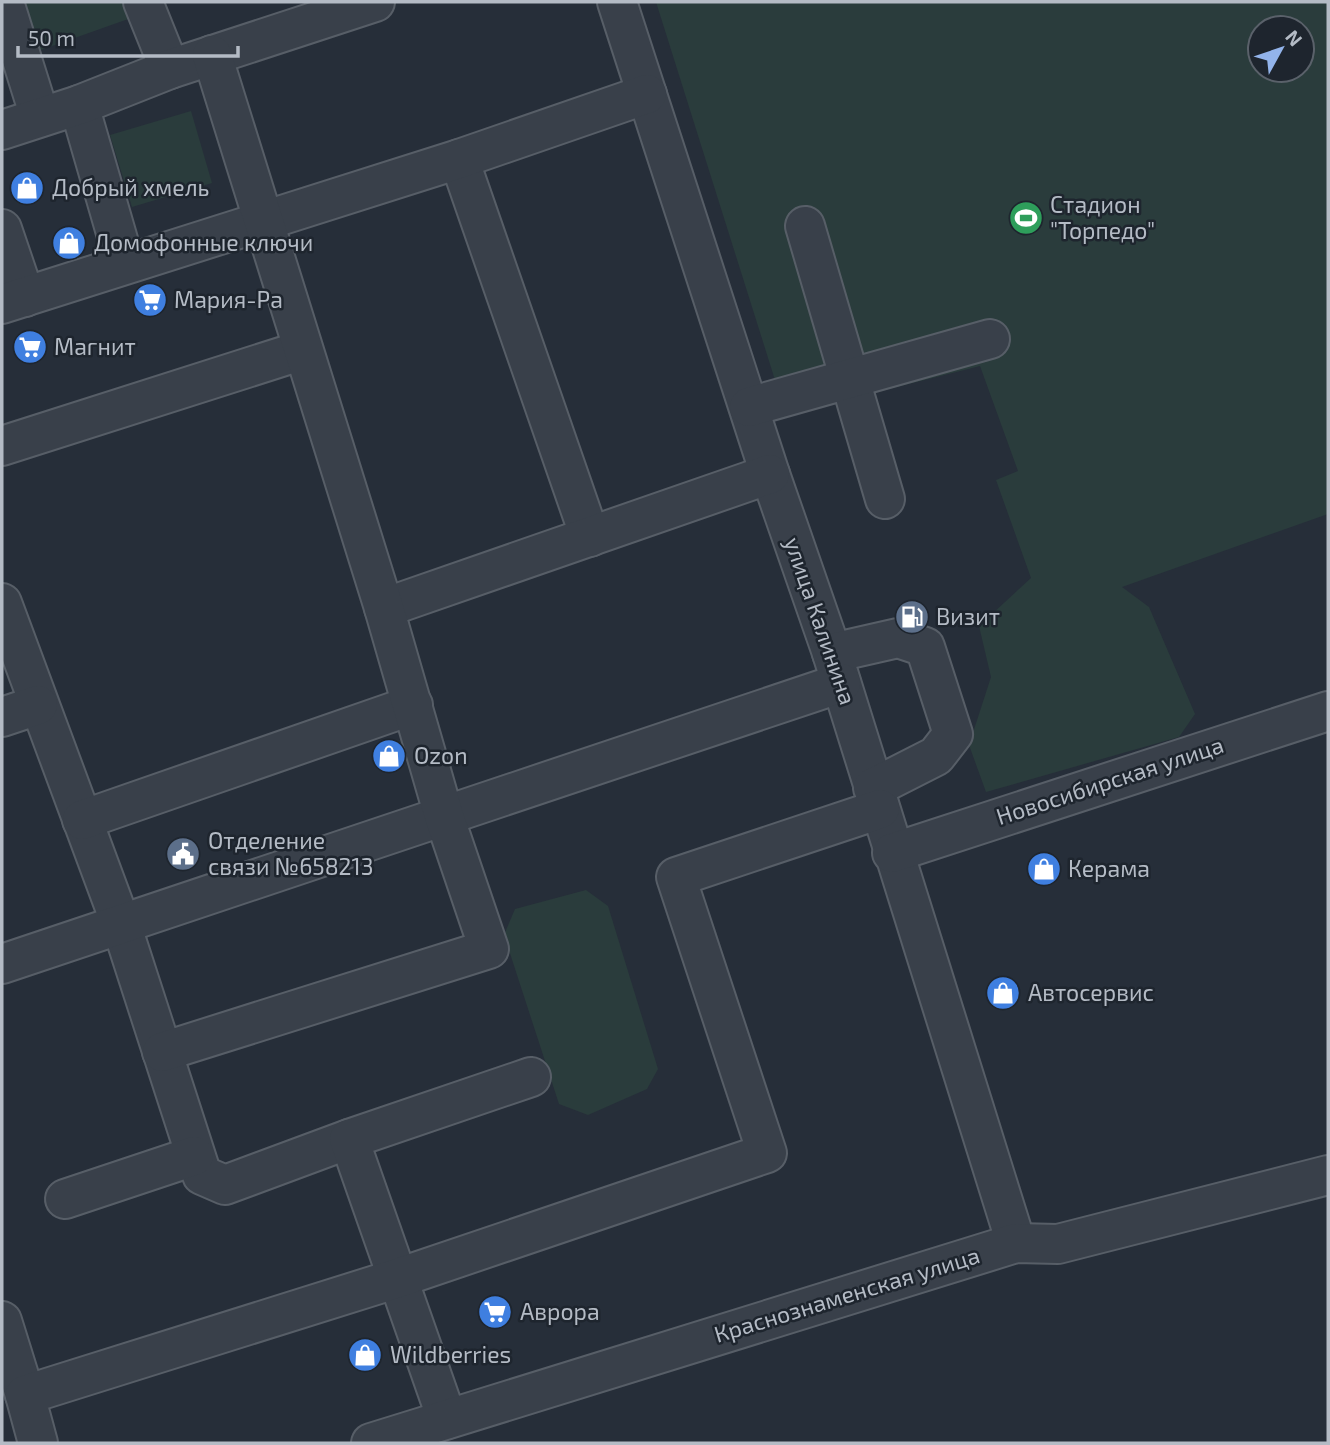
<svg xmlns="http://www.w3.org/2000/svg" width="1330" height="1445" viewBox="0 0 1330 1445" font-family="'Exo 2',sans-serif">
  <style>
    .green { fill: #2a3c3c; fill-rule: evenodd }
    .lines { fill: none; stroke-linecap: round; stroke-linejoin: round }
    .minor-casing { stroke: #575e67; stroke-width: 42 }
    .minor { stroke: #39404a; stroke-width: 38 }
    .labels { text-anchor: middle; stroke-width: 5; stroke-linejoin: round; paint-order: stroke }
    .poi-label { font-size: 23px; fill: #b4bbc5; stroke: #1e252e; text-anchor: start }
    .street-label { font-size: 23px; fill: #b4bbc5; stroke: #1e252e }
  </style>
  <rect width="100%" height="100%" fill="#262e39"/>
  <!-- green -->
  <g class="green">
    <path d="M 20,2 L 125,2 L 131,18 L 38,51 Z"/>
    <path d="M 656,2 L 1328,2 L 1328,514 L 1122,587 L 1149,607 L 1195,714 L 1179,737 L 986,792 L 969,745 L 991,677 L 979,626 L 1031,578 L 996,480 L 1018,471 L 980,366 L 786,415 ZM 1260,28 L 1302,28 L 1302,70 L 1260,70 Z"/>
    <path d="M 191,111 L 212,183 L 132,207 L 110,135 Z"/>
    <path d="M 586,890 L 608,906 L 658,1069 L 647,1089 L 588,1115 L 559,1104 L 504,935 L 515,909 Z"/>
  </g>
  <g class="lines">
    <!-- minor casing -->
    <g class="minor-casing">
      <g id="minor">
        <path d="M 4,2 L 40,117"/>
        <path d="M 143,2 L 170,69"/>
        <path d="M 617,2 L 770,474 L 832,653 L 1016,1243"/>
        <path d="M 79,105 L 125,264"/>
        <path d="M 2,130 L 79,105 L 170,69 L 375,2"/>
        <path d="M 459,159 L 590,537"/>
        <path d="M 805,226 L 885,499"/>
        <path d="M 2,229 L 25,297"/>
        <path d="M 2,304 L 459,159 L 647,94"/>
        <path d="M 749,407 L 990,339"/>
        <path d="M 2,446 L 303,350"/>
        <path d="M 2,603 L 121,924 L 202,1175 L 225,1185 L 349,1139"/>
        <path d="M 384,608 L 770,474"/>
        <path d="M 832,653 L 898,638 L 925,647 L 953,734 L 936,756 L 873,788"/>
        <path d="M 2,717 L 38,705"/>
        <path d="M 82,820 L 413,705"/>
        <path d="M 892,853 L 1328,711"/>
        <path d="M 2,964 L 841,683"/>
        <path d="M 162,1052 L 489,949 L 444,816 L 384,608 L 212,55"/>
        <path d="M 65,1199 L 194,1156"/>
        <path d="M 2,1321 L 25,1395"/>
        <path d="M 447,1419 L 349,1139 L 531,1077"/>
        <path d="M 38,1443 L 25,1395 L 398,1278 L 767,1153 L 676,877 L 880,809"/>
        <path d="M 371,1443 L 1016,1243 L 1058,1244 L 1328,1175"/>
      </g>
    </g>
    <!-- minor -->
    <use href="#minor" class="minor"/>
  </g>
  <!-- icons -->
  <defs>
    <g id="shop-disc" transform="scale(1.75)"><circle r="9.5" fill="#3f7fe0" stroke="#1e252e"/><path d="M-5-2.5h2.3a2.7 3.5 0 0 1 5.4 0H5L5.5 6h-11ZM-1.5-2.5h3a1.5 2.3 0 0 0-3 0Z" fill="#fff"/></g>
    <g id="stadium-disc" transform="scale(1.75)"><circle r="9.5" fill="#2e9e5b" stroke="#1e252e"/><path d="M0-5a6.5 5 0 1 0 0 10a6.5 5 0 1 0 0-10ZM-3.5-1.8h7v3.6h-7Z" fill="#fff"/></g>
    <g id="supermarket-disc" transform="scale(1.75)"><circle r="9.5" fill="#3f7fe0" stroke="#1e252e"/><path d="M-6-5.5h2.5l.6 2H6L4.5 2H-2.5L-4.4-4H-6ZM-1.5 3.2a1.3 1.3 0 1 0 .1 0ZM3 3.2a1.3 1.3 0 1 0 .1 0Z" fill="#fff"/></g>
    <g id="fuel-disc" transform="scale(1.75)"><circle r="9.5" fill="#5c6f8a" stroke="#1e252e"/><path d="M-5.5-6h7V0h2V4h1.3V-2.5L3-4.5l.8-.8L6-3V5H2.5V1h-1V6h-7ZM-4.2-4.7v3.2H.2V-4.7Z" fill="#fff"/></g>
    <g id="civic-disc" transform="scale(1.75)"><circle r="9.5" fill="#5c6f8a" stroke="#1e252e"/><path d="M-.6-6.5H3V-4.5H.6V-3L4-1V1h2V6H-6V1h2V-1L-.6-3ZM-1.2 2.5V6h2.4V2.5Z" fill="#fff"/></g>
  </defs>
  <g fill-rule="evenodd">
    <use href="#shop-disc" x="27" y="188"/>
    <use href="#stadium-disc" x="1026" y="218"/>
    <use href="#shop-disc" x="69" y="243"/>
    <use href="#supermarket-disc" x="150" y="300"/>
    <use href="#supermarket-disc" x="30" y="347"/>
    <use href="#fuel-disc" x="912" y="617"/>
    <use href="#shop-disc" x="389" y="756"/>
    <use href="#civic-disc" x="183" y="854"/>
    <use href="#shop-disc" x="1044" y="869"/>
    <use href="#shop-disc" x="1003" y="993"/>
    <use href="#supermarket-disc" x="495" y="1312"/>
    <use href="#shop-disc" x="365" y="1355"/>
  </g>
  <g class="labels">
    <!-- poi labels -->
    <g class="poi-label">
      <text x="52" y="196">Добрый хмель</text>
      <text x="1050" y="213">Стадион<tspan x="1050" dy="26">"Торпедо"</tspan></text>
      <text x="94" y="251">Домофонные ключи</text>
      <text x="174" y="308">Мария-Ра</text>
      <text x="54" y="355">Магнит</text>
      <text x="936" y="625">Визит</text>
      <text x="414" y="764">Ozon</text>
      <text x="208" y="849">Отделение<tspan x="208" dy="26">связи №658213</tspan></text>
      <text x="1068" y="877">Керама</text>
      <text x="1028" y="1001">Автосервис</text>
      <text x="520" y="1320">Аврора</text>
      <text x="390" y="1363">Wildberries</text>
    </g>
    <!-- street labels -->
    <g class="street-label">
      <text transform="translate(820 621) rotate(71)" y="8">улица Калинина</text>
      <text transform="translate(1110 781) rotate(-18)" y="8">Новосибирская улица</text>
      <text transform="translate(847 1295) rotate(-17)" y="8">Краснознаменская улица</text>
    </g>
  </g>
  <!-- border -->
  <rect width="1330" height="1445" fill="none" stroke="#b4bbc5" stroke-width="7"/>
  <!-- north arrow -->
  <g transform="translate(1281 49) rotate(50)"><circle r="33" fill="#1e252e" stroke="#5a616a" stroke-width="2"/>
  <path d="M0-5L12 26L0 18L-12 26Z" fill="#93b4eb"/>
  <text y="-10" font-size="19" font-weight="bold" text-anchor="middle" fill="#b4bbc5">N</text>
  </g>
  <!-- scale -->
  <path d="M18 46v10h220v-10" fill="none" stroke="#b4bbc5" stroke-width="3.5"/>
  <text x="28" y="46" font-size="21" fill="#b4bbc5" stroke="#1e252e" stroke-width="5" paint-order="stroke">50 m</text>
</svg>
